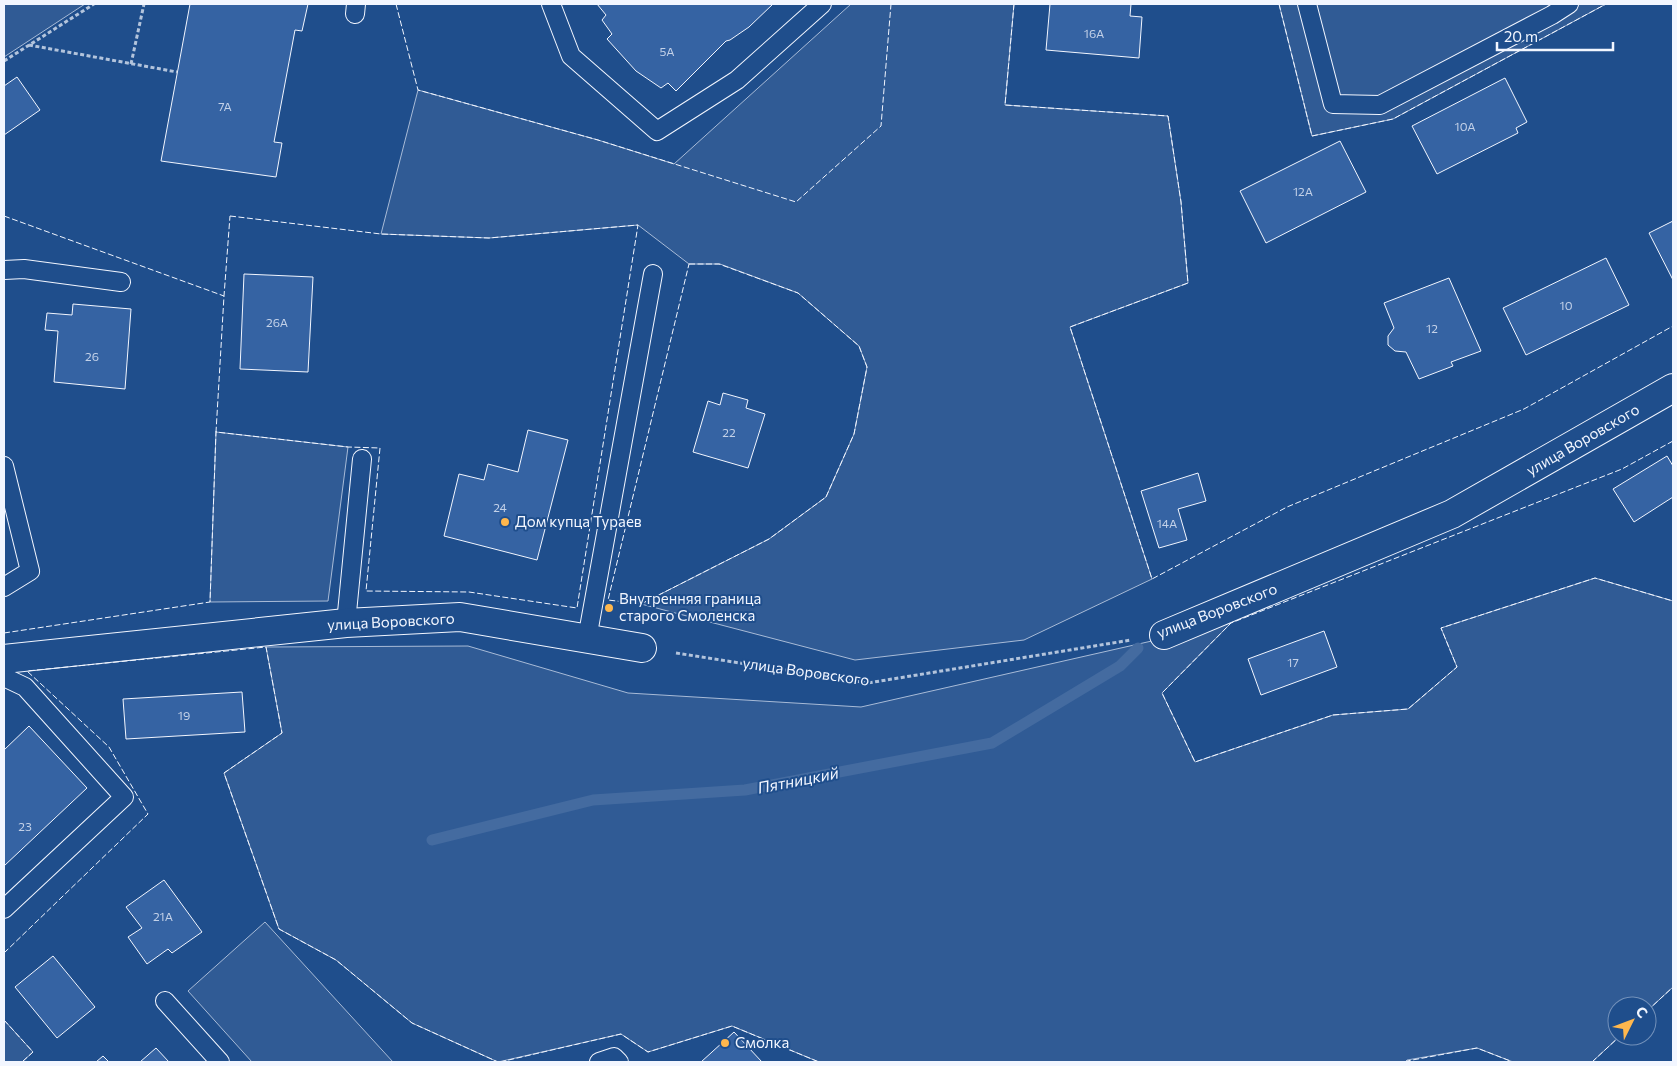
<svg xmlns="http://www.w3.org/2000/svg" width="1677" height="1066" viewBox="0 0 1677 1066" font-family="Commissioner,sans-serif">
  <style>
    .green { fill: #305b95; stroke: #a8bbd7 }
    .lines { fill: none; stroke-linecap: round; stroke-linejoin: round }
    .stream { stroke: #446ba0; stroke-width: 11 }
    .building { fill: #3563a3; stroke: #f2f6ff }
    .service-casing { stroke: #f2f6ff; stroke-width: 20 }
    .minor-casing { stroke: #f2f6ff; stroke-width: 30 }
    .path { stroke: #b3c4dc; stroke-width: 3; stroke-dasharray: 4 2.5; stroke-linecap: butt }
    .service { stroke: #1f4e8c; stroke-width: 18 }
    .minor { stroke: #1f4e8c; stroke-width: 28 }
    .fence { stroke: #f2f6ff; stroke-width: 1; stroke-dasharray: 6 2.5; stroke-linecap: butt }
    .poi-dot { fill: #ffb74d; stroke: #1f4e8c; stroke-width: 2 }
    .labels { text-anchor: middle; stroke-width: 4; stroke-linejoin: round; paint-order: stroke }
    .number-label { font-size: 12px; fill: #c3d1e8 }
    .street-label { font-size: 15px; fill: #f2f6ff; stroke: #1f4e8c }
    .poi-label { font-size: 15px; fill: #f2f6ff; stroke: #1f4e8c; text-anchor: start }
    .water-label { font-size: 16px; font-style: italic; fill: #f2f6ff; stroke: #1f4e8c }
  </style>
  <rect width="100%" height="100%" fill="#1f4e8c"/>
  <!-- green -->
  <g class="green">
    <path d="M 4,4 L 85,4 L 4,57 Z"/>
    <path d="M 851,4 L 1014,4 L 1005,105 L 1168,116 L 1181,202 L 1188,283 L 1070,327 L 1152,579 L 1024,640 L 855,660 L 641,604 L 769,539 L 826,497 L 854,434 L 867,367 L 859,346 L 798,293 L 720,264 L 689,264 L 638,225 L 489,238 L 381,234 L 418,90 L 598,140 L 674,164 Z"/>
    <path d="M 1279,4 L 1606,4 L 1393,119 L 1312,136 Z"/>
    <path d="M 216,432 L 348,447 L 328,601 L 210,602 Z"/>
    <path d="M 1595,578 L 1673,601 L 1673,987 L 1647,1011 L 1647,1006 L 1617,1006 L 1617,1036 L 1620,1036 L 1592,1062 L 1513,1062 L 1477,1048 L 1407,1060 L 1405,1062 L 819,1062 L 732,1026 L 648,1052 L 621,1034 L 498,1062 L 412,1023 L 336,960 L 279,929 L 224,773 L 282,733 L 266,647 L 468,646 L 628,693 L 861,707 L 1231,623 L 1162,693 L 1195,762 L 1333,715 L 1408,709 L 1457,667 L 1441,628 Z"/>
    <path d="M 265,922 L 393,1062 L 252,1062 L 188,991 Z"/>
    <path d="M 4,1020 L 33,1052 L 22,1062 L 4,1062 Z"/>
  </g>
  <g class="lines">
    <!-- stream -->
    <path class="stream" d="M 432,840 L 593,800 L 745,790 L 992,743 L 1120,666 L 1138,648"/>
  </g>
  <!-- building -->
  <g class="building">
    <path d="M 190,4 L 308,4 L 302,31 L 295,30 L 274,142 L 282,143 L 276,177 L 161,161 Z"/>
    <path d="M 597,4 L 773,4 L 749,27 L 730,40 L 726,41 L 676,91 L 668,83 L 661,88 L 636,71 L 607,39 L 612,34 L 602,20 L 606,15 Z"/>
    <path d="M 1050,4 L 1131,4 L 1130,16 L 1142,17 L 1139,58 L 1046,50 Z"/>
    <path d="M 17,77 L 40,110 L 4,135 L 4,86 Z"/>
    <path d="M 1505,78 L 1527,122 L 1516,128 L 1518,133 L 1437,174 L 1412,126 Z"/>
    <path d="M 1340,141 L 1366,192 L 1266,243 L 1240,191 Z"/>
    <path d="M 1673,221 L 1673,280 L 1649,233 Z"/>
    <path d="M 1606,258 L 1629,305 L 1526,355 L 1503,308 Z"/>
    <path d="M 244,274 L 313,277 L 308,372 L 240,369 Z"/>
    <path d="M 1449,278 L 1481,351 L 1451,362 L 1453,366 L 1419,379 L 1406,352 L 1395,351 L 1388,345 L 1388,336 L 1394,328 L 1384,303 Z"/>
    <path d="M 73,304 L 131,309 L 125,389 L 54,382 L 58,331 L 45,330 L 47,313 L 72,315 Z"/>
    <path d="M 723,393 L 748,400 L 746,408 L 765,414 L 748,468 L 693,452 L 708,401 L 720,405 Z"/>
    <path d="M 528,430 L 568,440 L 537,560 L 444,536 L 459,474 L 484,480 L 488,464 L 518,472 Z"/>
    <path d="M 1667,456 L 1673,466 L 1673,497 L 1634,522 L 1613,489 Z"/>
    <path d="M 1198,473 L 1206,501 L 1178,509 L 1187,540 L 1159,548 L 1141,491 Z"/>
    <path d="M 1324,631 L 1337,667 L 1261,695 L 1248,659 Z"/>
    <path d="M 242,692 L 245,732 L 126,739 L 123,699 Z"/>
    <path d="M 29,726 L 87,788 L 4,866 L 4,750 Z"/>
    <path d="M 164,880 L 202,932 L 172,953 L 168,949 L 147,964 L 128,937 L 142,928 L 126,907 Z"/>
    <path d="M 53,956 L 95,1007 L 57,1038 L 15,987 Z"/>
    <path d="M 734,1032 L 762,1062 L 701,1062 Z"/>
    <path d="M 156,1048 L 169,1062 L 140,1062 Z"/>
    <path d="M 103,1056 L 109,1062 L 96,1062 Z"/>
  </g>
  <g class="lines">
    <!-- service casing -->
    <g class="service-casing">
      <g id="service">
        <path d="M 551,4 L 571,56 L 657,131 L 737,80 L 822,4"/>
        <path d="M 1307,4 L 1333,104 L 1380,105 L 1552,15 L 1569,4"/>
        <path d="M 355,14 L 356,4"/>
        <path d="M 4,270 L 24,269 L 121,282"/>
        <path d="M 4,466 L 30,571 L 4,587"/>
        <path d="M 346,623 L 362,459"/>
        <path d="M 587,639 L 653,274"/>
        <path d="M 4,677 L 25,687 L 124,797 L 4,909"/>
        <path d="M 165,1001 L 220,1062"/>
        <path d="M 599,1062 L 614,1057 L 619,1062"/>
      </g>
    </g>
    <!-- minor casing -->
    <g class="minor-casing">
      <g id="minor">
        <path d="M 1164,635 L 1452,514 L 1673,388"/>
        <path d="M 4,659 L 346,623 L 460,617 L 642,648"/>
      </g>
    </g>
    <!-- path -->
    <g class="path">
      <path d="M 29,45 L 177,72"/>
      <path d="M 4,61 L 94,4"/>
      <path d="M 131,64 L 144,4"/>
      <path d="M 676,653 L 868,683 L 1131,640"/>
    </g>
    <!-- service -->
    <use href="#service" class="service"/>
    <!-- minor -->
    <use href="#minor" class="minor"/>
    <!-- fence -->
    <g class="fence">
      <path d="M 396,4 L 418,90 L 598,140 L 796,202 L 881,126 L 891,4"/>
      <path d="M 1014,4 L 1005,105 L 1168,116 L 1181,202 L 1188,283 L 1070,327 L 1152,579 L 1287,507 L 1524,409 L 1673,326"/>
      <path d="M 1279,4 L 1312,136 L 1393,119 L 1606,4"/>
      <path d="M 4,216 L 224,296"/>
      <path d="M 230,216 L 381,234 L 489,238 L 638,225 L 577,608 L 469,592 L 366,591 L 380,448 L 348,447 L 216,432 L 224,296 Z"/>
      <path d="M 689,264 L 719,264 L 798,293 L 859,346 L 867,367 L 854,434 L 826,497 L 769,539 L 641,604 L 608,600 Z"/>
      <path d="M 1673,441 L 1622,469 L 1231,623 L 1162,693 L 1195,762 L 1333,715 L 1408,709 L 1457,667 L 1441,628 L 1595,578 L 1673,601"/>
      <path d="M 4,633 L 210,602 L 216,431"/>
      <path d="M 4,953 L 148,814 L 109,747 L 27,671 L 266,647 L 282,733 L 224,773 L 279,929 L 336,960 L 412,1023 L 498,1062"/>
      <path d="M 1647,1011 L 1673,987"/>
      <path d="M 4,1020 L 33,1052 L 22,1062"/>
      <path d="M 500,1062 L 621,1034 L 648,1052 L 732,1026 L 819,1062"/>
      <path d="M 1405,1062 L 1407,1061 L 1477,1048 L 1513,1062"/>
      <path d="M 1592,1062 L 1620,1036"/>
    </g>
  </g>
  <!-- markers -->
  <g class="poi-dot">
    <circle cx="505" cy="522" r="5"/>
    <circle cx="609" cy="608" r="5"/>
    <circle cx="725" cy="1043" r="5"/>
  </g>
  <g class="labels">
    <!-- number labels -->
    <g class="number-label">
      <text x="1094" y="38">16А</text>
      <text x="667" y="56">5А</text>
      <text x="225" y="111">7А</text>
      <text x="1465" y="131">10А</text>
      <text x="1303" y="196">12А</text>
      <text x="1566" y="310">10</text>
      <text x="277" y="327">26А</text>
      <text x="1432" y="333">12</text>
      <text x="92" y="361">26</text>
      <text x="729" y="437">22</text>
      <text x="500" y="512">24</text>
      <text x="1167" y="528">14А</text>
      <text x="1293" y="667">17</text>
      <text x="184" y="720">19</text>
      <text x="25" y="831">23</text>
      <text x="163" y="921">21А</text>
    </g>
    <!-- street labels -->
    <g class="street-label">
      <text transform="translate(1583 440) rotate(-30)" y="5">улица Воровского</text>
      <text transform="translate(1217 611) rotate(-21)" y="5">улица Воровского</text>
      <text transform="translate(391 622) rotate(-3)" y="5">улица Воровского</text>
      <text transform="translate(806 672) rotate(8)" y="5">улица Воровского</text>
    </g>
    <!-- poi labels -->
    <g class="poi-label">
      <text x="515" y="527">Дом купца Тураев</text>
      <text x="619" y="604">Внутренняя граница<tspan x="619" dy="17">старого Смоленска</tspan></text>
      <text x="735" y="1048">Смолка</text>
    </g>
    <!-- water labels -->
    <g class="water-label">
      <text transform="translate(798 780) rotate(-11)" y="6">Пятницкий</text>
    </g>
  </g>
  <!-- border -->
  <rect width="1677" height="1066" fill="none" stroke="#f2f6ff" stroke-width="10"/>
  <!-- north arrow -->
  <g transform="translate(1632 1021) rotate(48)"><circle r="24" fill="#1f4e8c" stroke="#7391ba"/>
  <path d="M0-4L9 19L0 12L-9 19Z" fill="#ffb74d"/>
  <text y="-8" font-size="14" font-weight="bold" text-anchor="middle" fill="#f2f6ff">С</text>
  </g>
  <!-- scale -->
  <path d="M1497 42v8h116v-8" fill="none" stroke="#f2f6ff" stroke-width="2.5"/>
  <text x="1504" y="42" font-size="15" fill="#f2f6ff" stroke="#1f4e8c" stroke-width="4" paint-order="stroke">20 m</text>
</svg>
